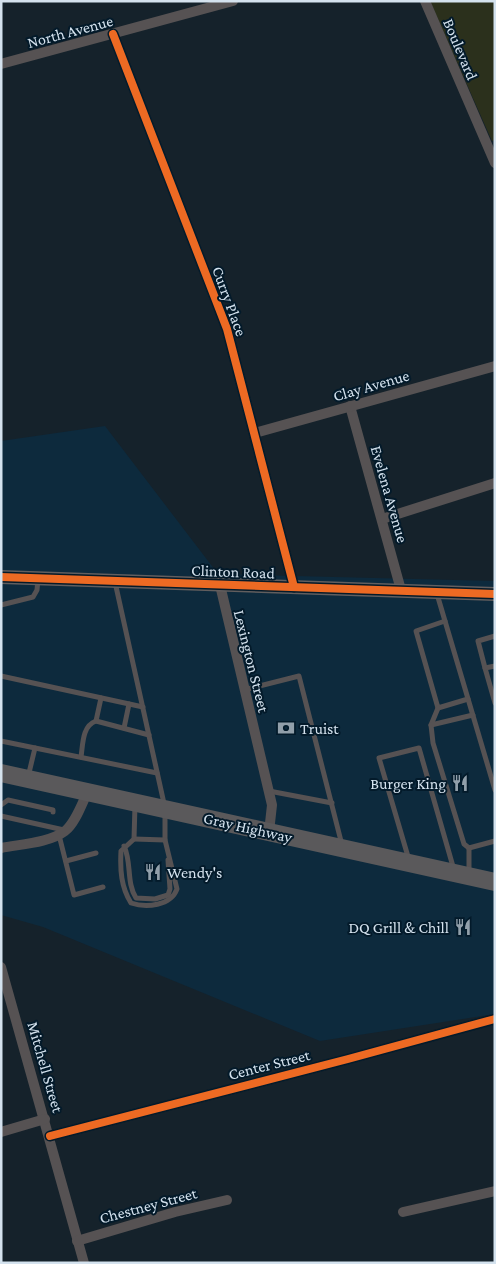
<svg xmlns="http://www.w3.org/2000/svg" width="496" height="1264" viewBox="0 0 496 1264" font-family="'Crimson Pro',serif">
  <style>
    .built { fill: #0d2a3d }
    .green { fill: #2b301c }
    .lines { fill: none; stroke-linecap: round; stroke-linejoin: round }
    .lane { stroke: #565253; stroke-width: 5 }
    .street { stroke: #565253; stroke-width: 10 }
    .secondary { stroke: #625e5e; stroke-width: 14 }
    .highway { stroke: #5a595b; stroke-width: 18 }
    .cycleway-casing { stroke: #031a2a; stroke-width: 11 }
    .cycleway { stroke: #ed6a23; stroke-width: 8 }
    .labels { text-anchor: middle; stroke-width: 4; stroke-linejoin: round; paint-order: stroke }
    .street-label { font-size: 16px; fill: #d4e2ee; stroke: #031a2a }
    .poi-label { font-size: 16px; fill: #d4e2ee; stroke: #031a2a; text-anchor: start }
  </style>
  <rect width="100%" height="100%" fill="#15222b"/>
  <!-- built -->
  <path class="built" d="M 105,426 L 218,574 L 495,581 L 495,1014 L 320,1041 L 43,927 L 1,915 L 1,441 Z"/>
  <!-- green -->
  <path class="green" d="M 430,1 L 495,1 L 495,140 L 492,141 Z"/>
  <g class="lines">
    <!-- lane -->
    <g class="lane">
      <path d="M 115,582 L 165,808 L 165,840 L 177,889 C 171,906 146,908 131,903 C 121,887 120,870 121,851 L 134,839 L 135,805"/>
      <path d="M 437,594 L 495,790"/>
      <path d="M 1,605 L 33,597 L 37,590 L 38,579"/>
      <path d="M 445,621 L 416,631 L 438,708 L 468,699"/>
      <path d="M 495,666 L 485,668 L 495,703"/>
      <path d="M 485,668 L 478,641 L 495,636"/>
      <path d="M 1,676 L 143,707"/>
      <path d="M 244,690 L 299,676 L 342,845"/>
      <path d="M 96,721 L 101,698"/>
      <path d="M 431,725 L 438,708"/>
      <path d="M 124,728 L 129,704"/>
      <path d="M 1,741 L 157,773"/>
      <path d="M 81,757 C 83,744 82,726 96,721 L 149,735"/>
      <path d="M 28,777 L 35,748"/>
      <path d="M 269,791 L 332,803"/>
      <path d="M 1,805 L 8,800 L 53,810 L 53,812"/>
      <path d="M 1,816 L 64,830"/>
      <path d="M 59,835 L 74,895 L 103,887"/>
      <path d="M 134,839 L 165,840"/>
      <path d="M 124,846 C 132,863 126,882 136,898 L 155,899 L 168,895 L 170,889 L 168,860"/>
      <path d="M 469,848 L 464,844 L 433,743 L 431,725 L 473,715"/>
      <path d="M 469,848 L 495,841"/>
      <path d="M 409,860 L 379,758 L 419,748 L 454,870"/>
      <path d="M 66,861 L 96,853"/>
      <path d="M 469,872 L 469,848"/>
    </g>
    <!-- street -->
    <g class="street">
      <path d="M 425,1 L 495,163"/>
      <path d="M 113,34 L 227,329 L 294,587"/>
      <path d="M 1,64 L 233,1"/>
      <path d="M 350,406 L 401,590"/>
      <path d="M 255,433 L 495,366"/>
      <path d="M 382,519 L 495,483"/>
      <path d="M 220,585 L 272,805 L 269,832"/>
      <path d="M 1,848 C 21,844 49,843 65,831 C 76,822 82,803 88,791"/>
      <path d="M 1,967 L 84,1263"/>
      <path d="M 1,1132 L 45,1119"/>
      <path d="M 50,1136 L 348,1059 L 495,1019"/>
      <path d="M 403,1212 L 495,1191"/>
      <path d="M 77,1241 L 175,1212 L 227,1200"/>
    </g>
    <!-- secondary -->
    <path class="secondary" d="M 1,577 L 495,594"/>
    <!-- highway -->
    <path class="highway" d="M 1,773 L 495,882"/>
    <!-- cycleway casing -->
    <g class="cycleway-casing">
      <g id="cycleway">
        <path d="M 113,34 L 227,329 L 294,587"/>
        <path d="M 1,577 L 495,594"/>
        <path d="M 50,1136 L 348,1059 L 495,1019"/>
      </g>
    </g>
    <!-- cycleway -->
    <use href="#cycleway" class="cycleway"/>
  </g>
  <!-- icons -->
  <defs>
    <g id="bank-bare" transform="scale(1.35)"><path d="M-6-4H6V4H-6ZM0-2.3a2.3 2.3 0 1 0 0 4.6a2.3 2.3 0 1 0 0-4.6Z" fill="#919faa" stroke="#031a2a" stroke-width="2.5" paint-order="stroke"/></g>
    <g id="restaurant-bare" transform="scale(1.35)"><path d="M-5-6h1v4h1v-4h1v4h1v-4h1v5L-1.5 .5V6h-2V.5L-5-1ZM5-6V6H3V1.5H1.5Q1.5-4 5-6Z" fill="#919faa" stroke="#031a2a" stroke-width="2.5" paint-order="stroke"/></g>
  </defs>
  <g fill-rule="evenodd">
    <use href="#bank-bare" x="286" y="728"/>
    <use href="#restaurant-bare" x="460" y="783"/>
    <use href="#restaurant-bare" x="153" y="872"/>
    <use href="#restaurant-bare" x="463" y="927"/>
  </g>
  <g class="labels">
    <!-- street labels -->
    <g class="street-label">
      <text transform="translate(70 31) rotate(-15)" y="6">North Avenue</text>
      <text transform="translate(461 49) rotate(67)" y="6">Boulevard</text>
      <text transform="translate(230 301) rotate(70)" y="6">Curry Place</text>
      <text transform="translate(371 385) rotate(-16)" y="6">Clay Avenue</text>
      <text transform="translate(390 494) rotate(74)" y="6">Evelena Avenue</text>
      <text transform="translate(233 571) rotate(2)" y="6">Clinton Road</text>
      <text transform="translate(252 661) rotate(76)" y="6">Lexington Street</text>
      <text transform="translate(248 827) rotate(13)" y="6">Gray Highway</text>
      <text transform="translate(269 1064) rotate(-14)" y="6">Center Street</text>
      <text transform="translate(46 1067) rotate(74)" y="6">Mitchell Street</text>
      <text transform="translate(148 1205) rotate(-15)" y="6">Chestney Street</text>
    </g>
    <!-- poi labels -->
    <g class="poi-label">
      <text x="300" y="734">Truist</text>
      <text x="446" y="789" text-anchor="end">Burger King</text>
      <text x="167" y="878">Wendy's</text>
      <text x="449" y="933" text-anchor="end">DQ Grill &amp; Chill</text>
    </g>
  </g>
  <!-- border -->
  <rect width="496" height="1264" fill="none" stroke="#d4e2ee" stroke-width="5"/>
</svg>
